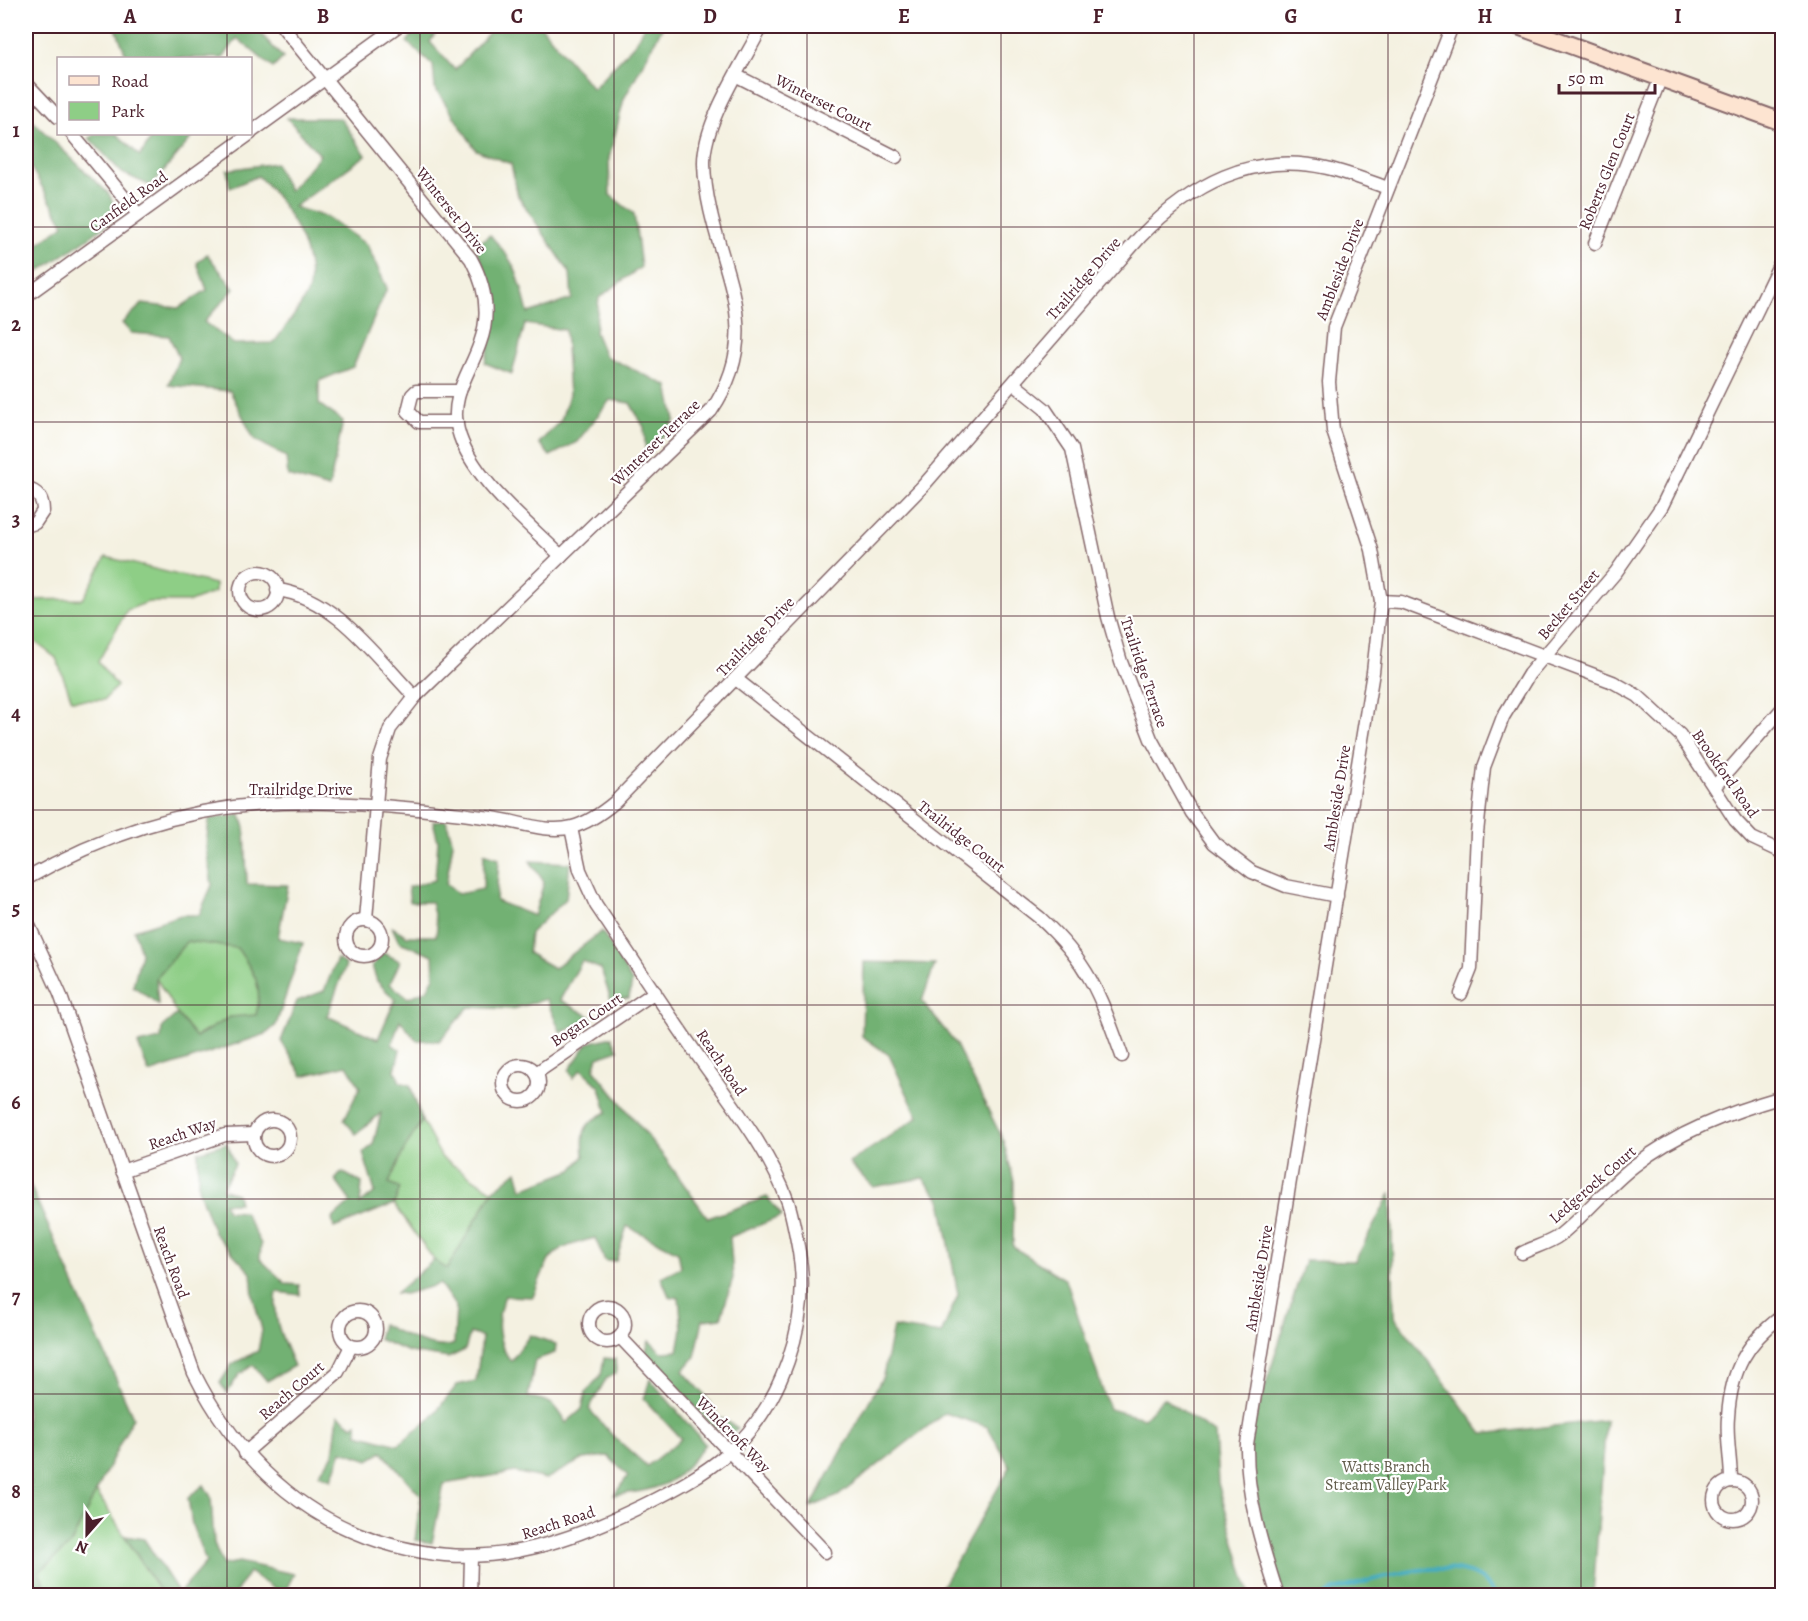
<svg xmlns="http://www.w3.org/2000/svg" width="1808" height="1621" viewBox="0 0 1808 1621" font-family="Alegreya,serif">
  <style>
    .green { fill: #8ece86; stroke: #6c7658; stroke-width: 1.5 }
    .forest { fill: #72b173; stroke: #5e684f; stroke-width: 1.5 }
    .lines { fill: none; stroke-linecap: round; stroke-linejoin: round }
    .stream { stroke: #42acc1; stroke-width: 4 }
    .minor-casing { stroke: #86686b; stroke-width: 15 }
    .secondary-casing { stroke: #86686b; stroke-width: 20 }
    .minor { stroke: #fff; stroke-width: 12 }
    .secondary { stroke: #fde4d1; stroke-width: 16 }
    .grid { fill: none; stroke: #4a1f2b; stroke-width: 1.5; stroke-opacity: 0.55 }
    .labels { text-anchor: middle; stroke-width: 4.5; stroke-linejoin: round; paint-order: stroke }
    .street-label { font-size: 16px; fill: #4a1f2b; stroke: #fff }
    .park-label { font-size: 16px; fill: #625c4b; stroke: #fff }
    .neatline { fill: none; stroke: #4a1f2b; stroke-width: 2 }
    .grid-label { font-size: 20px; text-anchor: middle; font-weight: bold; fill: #4a1f2b }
  </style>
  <rect width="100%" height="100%" fill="#fff"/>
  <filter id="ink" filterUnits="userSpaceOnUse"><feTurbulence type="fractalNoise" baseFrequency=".0167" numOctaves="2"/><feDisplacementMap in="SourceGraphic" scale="12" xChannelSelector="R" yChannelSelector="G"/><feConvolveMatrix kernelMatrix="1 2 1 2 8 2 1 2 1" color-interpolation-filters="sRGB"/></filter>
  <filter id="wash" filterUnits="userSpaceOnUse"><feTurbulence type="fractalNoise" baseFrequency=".008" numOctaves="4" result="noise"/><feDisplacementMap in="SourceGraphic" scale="24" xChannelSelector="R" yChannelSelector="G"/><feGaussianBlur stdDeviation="1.35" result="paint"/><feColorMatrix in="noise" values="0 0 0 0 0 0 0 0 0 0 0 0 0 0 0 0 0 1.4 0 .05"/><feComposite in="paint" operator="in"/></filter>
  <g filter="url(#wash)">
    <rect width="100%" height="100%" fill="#f4f1e1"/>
    <!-- green -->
    <g class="green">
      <path d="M 106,557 L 215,584 L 215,592 L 190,602 L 148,602 L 127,610 L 98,662 L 117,686 L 104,700 L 72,700 L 56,658 L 26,635 L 26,600 L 83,599 Z"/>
      <path d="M 187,941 L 238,948 C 254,973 264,985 256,1016 L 230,1017 L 196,1037 L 177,1014 L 156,978 Z"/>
      <path d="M 422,1121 L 442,1158 L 493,1191 L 447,1269 L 434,1260 L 394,1204 L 400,1188 L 389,1183 L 406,1146 Z"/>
      <path d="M 96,1491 L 162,1595 L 49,1595 L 39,1572 L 70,1545 Z"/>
    </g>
    <!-- forest -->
    <g class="forest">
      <path d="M 115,26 L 254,26 L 283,58 L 273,68 L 237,38 L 223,58 L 127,58 Z"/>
      <path d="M 419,26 L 439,28 L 430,42 L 455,70 L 495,26 L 541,26 L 593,89 L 636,42 L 644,26 L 663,26 L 624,99 L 609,158 L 610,195 L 634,214 L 641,267 L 599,298 L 595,332 L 605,356 L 668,386 L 675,420 L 646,457 L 644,427 L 630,403 L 610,400 L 577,442 L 550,456 L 539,443 L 561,420 L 569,395 L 565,330 L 525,324 L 512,374 L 485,363 C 499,307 498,299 475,246 L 490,235 C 518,265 518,275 528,313 L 572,299 L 570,273 L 518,196 L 511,164 L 476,150 L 435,88 L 433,65 L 407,42 Z"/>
      <path d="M 26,115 L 109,194 L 118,215 L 93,235 L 26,280 L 26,253 L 64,225 L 26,159 Z"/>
      <path d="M 287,118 L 340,118 L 366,155 L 294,207 L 326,217 L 367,245 L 387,288 L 353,367 L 319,381 L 319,404 L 343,421 L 329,488 L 288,476 L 286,457 L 254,439 L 230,391 L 168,385 L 179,358 L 169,336 L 131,333 L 122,323 L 142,304 L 179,308 L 207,290 L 197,263 L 207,254 L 234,289 L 204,322 L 234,344 L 274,343 C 283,329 307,301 309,287 C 315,250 284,200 258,176 L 230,188 L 227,170 L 275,163 L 289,191 L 320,155 Z"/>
      <path d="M 96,134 L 117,134 L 140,156 L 154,134 L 193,136 L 151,186 L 122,173 L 89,138 Z"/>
      <path d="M 241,815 L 245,828 L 247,884 L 288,885 L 278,938 L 303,943 L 276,1025 L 266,1034 L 149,1073 L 138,1044 L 161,1039 L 162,1027 L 177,1014 L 196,1037 L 230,1017 L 256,1015 C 264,986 254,972 237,948 L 187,941 L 156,978 L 158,1004 L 133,986 L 141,953 L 134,930 L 181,915 L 199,915 L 212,885 L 206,848 L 209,819 Z"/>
      <path d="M 446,820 L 453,843 L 446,884 L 458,894 L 483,889 L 484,853 L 499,858 L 496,901 L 534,916 L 544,882 L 530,861 L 570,863 L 566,899 L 530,933 L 528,953 L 554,968 L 602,931 L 632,982 L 629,998 L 611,1000 L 601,969 L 582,961 L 560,1000 L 593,1018 L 561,1033 L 546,999 L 513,1009 L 469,1007 L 439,1041 L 416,1040 L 400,1020 L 392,1044 L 400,1050 L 395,1070 L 400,1082 L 410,1085 L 422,1121 L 406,1146 L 389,1183 L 400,1188 L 394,1204 L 334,1228 L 332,1219 L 351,1202 L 335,1180 L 342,1172 L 362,1183 L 360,1204 L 375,1192 L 363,1153 L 373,1145 L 381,1113 L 356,1134 L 344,1120 L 360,1087 L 347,1065 L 303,1076 L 281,1041 L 297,1001 L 324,991 L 337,959 L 346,965 L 327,1016 L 378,1039 L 395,1000 L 377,981 L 372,966 L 383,953 L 400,961 L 390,984 L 408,998 L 427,990 L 434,977 L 433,955 L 399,942 L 392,927 L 407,936 L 436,936 L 437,926 L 431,902 L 410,902 L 408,887 L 435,880 L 438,841 L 433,821 Z"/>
      <path d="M 864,962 L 935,964 L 922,1001 L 955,1043 L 1003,1140 L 1014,1181 L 1013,1247 L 1066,1280 L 1109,1409 L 1144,1418 L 1163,1398 L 1215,1434 L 1218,1483 L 1250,1595 L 937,1595 L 1010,1467 L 988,1427 L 945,1413 L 838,1496 L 811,1507 L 883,1376 L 893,1327 L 941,1334 L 958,1295 L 941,1200 L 923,1178 L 873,1187 L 849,1163 L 918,1117 L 889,1055 L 862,1036 Z"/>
      <path d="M 612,1037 L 618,1050 L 598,1057 L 594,1069 L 665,1158 L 708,1218 L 767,1197 L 782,1216 L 730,1237 L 733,1278 L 721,1318 L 703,1320 L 695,1357 L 683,1371 L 704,1394 L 719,1417 L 738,1428 L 730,1434 L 715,1428 L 645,1354 L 649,1341 L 662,1352 L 678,1351 L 682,1329 L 679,1298 L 669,1296 L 661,1277 L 681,1267 L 678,1252 L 627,1226 L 616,1261 L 605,1261 L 595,1238 C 548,1250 550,1254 533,1297 L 505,1296 C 495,1317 496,1343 511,1361 L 530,1335 L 556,1344 L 555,1353 L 535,1360 L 528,1397 C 549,1400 556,1403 566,1423 L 582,1409 L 586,1392 L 601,1375 L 604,1358 L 615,1359 L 616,1373 L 606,1379 L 589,1409 L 612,1435 L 647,1466 L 681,1439 L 644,1399 L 650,1379 L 705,1444 C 675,1485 664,1489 614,1495 L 628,1476 L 608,1456 L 583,1459 L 546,1479 L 515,1472 L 444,1484 L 432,1543 L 415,1540 L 421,1496 L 382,1452 L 369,1460 L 342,1451 L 332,1479 L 319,1474 L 333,1455 L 338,1415 L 353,1426 L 357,1423 L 358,1434 L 398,1445 L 432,1417 L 457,1385 L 476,1381 L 482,1337 L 470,1333 L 465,1350 L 448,1358 L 409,1352 L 378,1339 L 382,1324 C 399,1333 436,1353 454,1344 L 456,1307 L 440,1284 L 405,1294 L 396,1293 L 434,1260 L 447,1269 L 493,1191 L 517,1171 L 522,1189 L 572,1170 L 584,1156 C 582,1128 583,1125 607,1112 L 600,1087 L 581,1069 L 573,1078 L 569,1070 L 588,1043 Z"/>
      <path d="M 227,1143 L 235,1164 L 222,1189 L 237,1194 L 239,1203 L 224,1203 L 227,1211 L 244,1212 L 261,1244 L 260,1259 L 286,1284 L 299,1285 L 300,1295 L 277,1292 C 272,1321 283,1340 294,1366 L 267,1381 L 253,1365 L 239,1375 L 227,1393 L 220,1383 L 232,1364 L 258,1351 L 262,1330 L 253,1296 L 251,1273 L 214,1233 L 198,1188 L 198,1152 Z"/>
      <path d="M 26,1176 L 133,1417 L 70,1545 L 39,1572 L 49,1595 L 26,1595 Z"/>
      <path d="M 1391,1192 L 1394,1316 L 1483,1434 L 1606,1420 L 1593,1595 L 1278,1595 L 1270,1572 L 1247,1444 L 1305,1260 L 1355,1261 Z"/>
      <path d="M 204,1485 L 211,1497 L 214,1543 L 223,1565 L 239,1562 L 294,1574 L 283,1595 L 249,1572 L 234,1595 L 162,1595 L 125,1536 L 144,1539 L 179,1593 L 206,1562 L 192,1525 L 188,1498 Z"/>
    </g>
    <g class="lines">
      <!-- stream -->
      <path class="stream" d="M 1325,1596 L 1334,1590 C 1378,1580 1433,1557 1477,1576 C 1485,1579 1491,1589 1497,1596"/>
    </g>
  </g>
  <g filter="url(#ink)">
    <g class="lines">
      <!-- minor casing -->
      <g class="minor-casing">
        <g id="minor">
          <path d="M 282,26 L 471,259 C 485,285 491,313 480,343 C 471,371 449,397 458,430 C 470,477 527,522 561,556"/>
          <path d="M 737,76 L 896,157"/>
          <path d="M 26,83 L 58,117"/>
          <path d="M 250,133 L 398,26"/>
          <path d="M 72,134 L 138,214"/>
          <path d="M 1595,243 L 1661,77"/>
          <path d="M 26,296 L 250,134"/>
          <path d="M 1014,384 L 1045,409 L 1072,449 L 1108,617 L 1121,662 L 1151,739 L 1192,813 L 1214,843 L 1252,872 L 1286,886 L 1337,896"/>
          <path d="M 457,422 L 419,422 L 408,411 L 412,395 L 416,391 L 460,391"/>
          <path d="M 26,489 C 38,491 43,499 43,511 L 35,523 L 26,526"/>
          <circle cx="259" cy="591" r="19"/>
          <path d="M 277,590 C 335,597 376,657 415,697"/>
          <path d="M 1381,601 L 1401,602 L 1613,682 L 1638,696 L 1680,735 L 1735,820 L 1752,838 L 1782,852"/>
          <path d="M 736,679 L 1040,918 C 1089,963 1100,995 1122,1056"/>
          <path d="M 1715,786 L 1782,709"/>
          <path d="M 26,879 C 106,833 191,806 284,803 C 352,801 424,809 492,818 C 517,821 547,834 572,827 C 588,823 603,812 615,802 L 923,486 L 1140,237 C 1191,185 1251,151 1327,168 C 1348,173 1368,181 1388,188"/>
          <path d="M 26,919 L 60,994 L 194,1373 C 241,1467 317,1534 423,1552 C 502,1566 572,1540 642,1506 C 672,1491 703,1475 728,1453 C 781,1407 811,1321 799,1252 C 796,1235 793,1218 788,1202 C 769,1148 724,1094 691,1046 C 659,1000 628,952 596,905 L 580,870 L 571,828"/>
          <path d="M 366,919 L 380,759 L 390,729 L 415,697 L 711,411 C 773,321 707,258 704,164 C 703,122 743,64 762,26"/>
          <circle cx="364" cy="938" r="18"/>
          <path d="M 1461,994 L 1471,969 L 1477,833 L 1484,767 L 1503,717 L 1529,674 L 1616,572 L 1662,506 L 1782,259"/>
          <circle cx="521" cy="1083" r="18"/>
          <path d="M 536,1073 L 655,992"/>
          <circle cx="272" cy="1138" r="18"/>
          <path d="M 122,1171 L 225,1135 L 254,1134"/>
          <path d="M 1522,1253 C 1534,1247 1550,1243 1560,1235 C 1586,1214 1607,1187 1634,1166 C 1677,1132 1730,1112 1782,1097"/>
          <circle cx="607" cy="1324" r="18"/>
          <circle cx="358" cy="1329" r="18"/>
          <path d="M 620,1337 L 825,1552"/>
          <path d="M 245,1453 L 338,1372 L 351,1346"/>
          <circle cx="1733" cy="1500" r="19"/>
          <path d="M 1731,1481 C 1731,1460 1726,1438 1728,1417 C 1731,1370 1746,1343 1782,1316"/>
          <path d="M 470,1596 L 471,1557"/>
          <path d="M 1278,1596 C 1262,1546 1246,1496 1247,1444 L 1373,672 L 1381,601 L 1372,550 L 1333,431 L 1329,382 L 1334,327 L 1452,26"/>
        </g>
      </g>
      <!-- secondary casing -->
      <g class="secondary-casing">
        <path id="secondary" d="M 1518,26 L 1782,122"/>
      </g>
      <!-- minor -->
      <use href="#minor" class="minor"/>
      <!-- secondary -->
      <use href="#secondary" class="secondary"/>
    </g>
  </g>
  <!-- grid -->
  <path class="grid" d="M 227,26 L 227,58M 420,26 L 420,1596M 614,26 L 614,1596M 807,26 L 807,1596M 1001,26 L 1001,1596M 1194,26 L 1194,1596M 1388,26 L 1388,1596M 1581,26 L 1581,1596M 227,134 L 227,1596M 26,227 L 1782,227M 26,422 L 1782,422M 26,616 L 1782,616M 26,810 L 1782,810M 26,1005 L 1782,1005M 26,1199 L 1782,1199M 26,1394 L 1782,1394"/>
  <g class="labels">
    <!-- street labels -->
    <g class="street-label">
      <text transform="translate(824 102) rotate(27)" y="6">Winterset Court</text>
      <text transform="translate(1606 171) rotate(-68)" y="6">Roberts Glen Court</text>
      <text transform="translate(128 201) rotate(-36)" y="6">Canfield Road</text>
      <text transform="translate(452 210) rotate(52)" y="6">Winterset Drive</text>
      <text transform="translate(1339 269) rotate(-69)" y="6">Ambleside Drive</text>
      <text transform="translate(1083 278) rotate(-49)" y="6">Trailridge Drive</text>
      <text transform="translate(655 442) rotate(-44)" y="6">Winterset Terrace</text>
      <text transform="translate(1568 604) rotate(-50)" y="6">Becket Street</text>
      <text transform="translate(755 636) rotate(-46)" y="6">Trailridge Drive</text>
      <text transform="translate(1145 672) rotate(71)" y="6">Trailridge Terrace</text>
      <text transform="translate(1726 773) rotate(55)" y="6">Brookford Road</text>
      <text x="301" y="795">Trailridge Drive</text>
      <text transform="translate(1336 798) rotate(-81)" y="6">Ambleside Drive</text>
      <text transform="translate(962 836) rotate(38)" y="6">Trailridge Court</text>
      <text transform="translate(586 1019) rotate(-34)" y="6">Bogan Court</text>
      <text transform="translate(722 1062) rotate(56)" y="6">Reach Road</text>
      <text transform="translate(182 1133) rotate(-19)" y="6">Reach Way</text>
      <text transform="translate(1592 1184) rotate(-41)" y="6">Ledgerock Court</text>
      <text transform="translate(172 1262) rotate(70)" y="6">Reach Road</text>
      <text transform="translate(1258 1278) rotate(-81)" y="6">Ambleside Drive</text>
      <text transform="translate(291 1390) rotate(-41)" y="6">Reach Court</text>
      <text transform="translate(734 1434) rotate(46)" y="6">Windcroft Way</text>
      <text transform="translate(558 1522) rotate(-18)" y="6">Reach Road</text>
    </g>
    <!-- park labels -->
    <g class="park-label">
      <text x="1386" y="1472">Watts Branch<tspan x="1386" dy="18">Stream Valley Park</tspan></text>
    </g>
  </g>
  <!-- margin -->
  <rect width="1808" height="1621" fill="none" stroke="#fff" stroke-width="66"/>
  <!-- legend -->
  <rect x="57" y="57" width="195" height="78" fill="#ffffff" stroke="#b7a5aa" stroke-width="1.5"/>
  <rect x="69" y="76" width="30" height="9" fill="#fde4d1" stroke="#b7a5aa" stroke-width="1.5"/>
  <text x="111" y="87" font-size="18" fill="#4a1f2b">Road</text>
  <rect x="69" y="102" width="30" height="18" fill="#8ece86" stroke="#b7a5aa" stroke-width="1.5"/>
  <text x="111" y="117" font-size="18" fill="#4a1f2b">Park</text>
  <!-- north arrow -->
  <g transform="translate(87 1534) rotate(201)" stroke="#ffffff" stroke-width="4.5" paint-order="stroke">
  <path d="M0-4.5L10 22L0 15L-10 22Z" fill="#4a1f2b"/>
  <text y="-9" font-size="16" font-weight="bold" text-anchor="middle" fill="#4a1f2b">N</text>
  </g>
  <!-- scale -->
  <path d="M1559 84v9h96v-9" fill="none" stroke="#4a1f2b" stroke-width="3"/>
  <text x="1568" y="84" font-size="18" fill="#4a1f2b" stroke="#ffffff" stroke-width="4.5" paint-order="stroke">50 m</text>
  <rect x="33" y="33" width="1742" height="1555" class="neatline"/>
  <g class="grid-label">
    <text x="130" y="23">A</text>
    <text x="323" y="23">B</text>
    <text x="517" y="23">C</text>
    <text x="710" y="23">D</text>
    <text x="904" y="23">E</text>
    <text x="1098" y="23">F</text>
    <text x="1291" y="23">G</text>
    <text x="1485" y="23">H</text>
    <text x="1678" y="23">I</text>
    <text x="16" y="137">1</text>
    <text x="16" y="331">2</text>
    <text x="16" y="526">3</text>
    <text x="16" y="720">4</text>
    <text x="16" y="915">5</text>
    <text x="16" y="1109">6</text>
    <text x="16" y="1303">7</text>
    <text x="16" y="1498">8</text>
  </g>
</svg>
